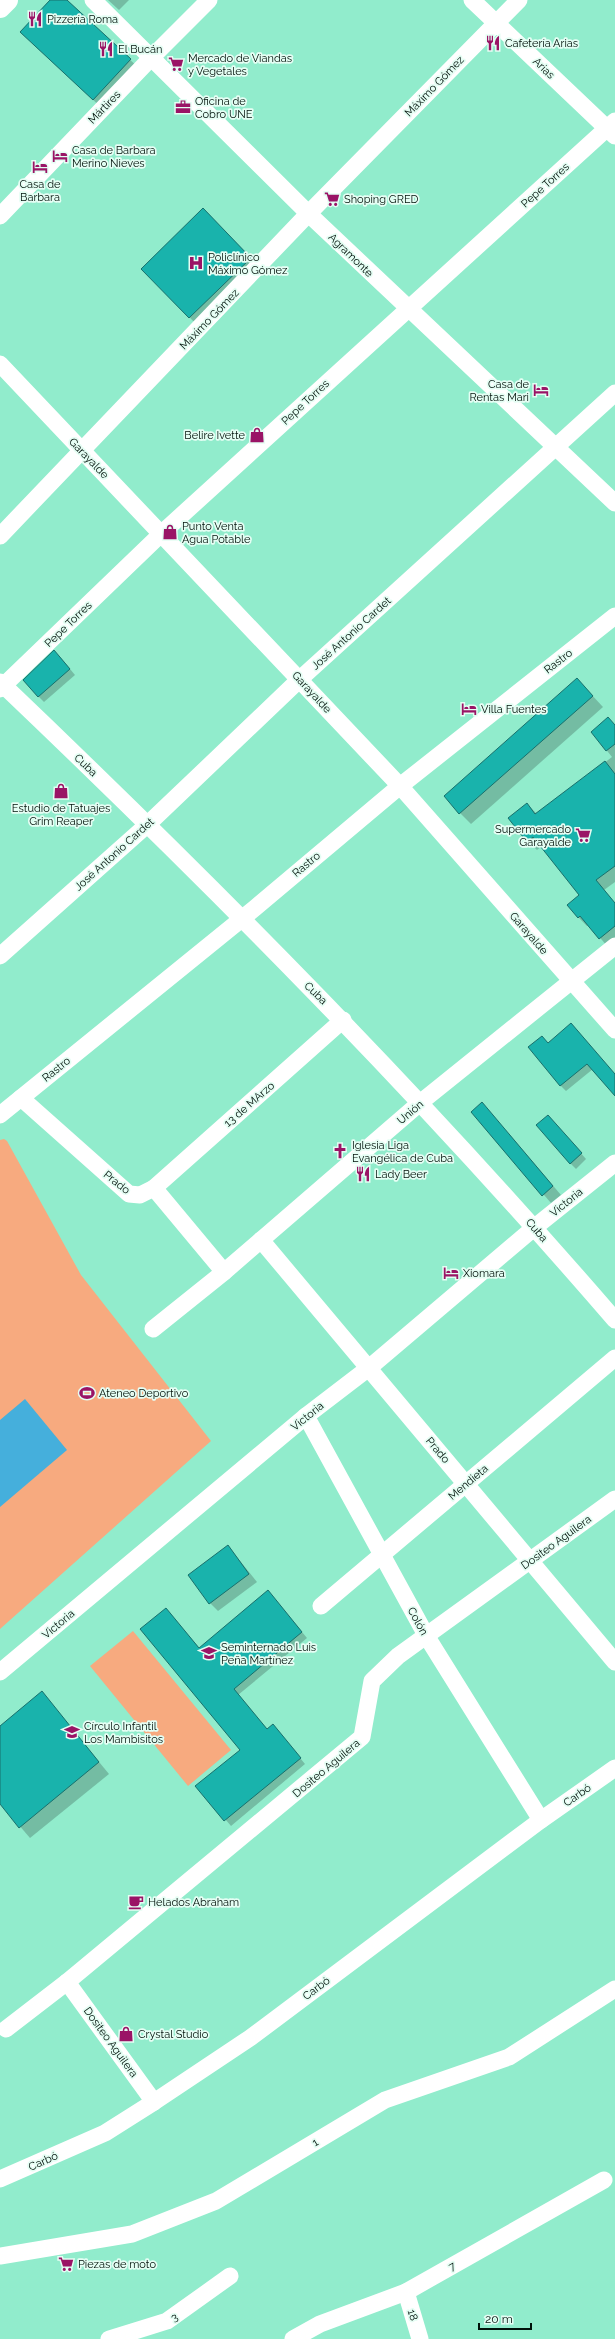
<svg xmlns="http://www.w3.org/2000/svg" width="615" height="2339" viewBox="0 0 615 2339" font-family="Raleway,sans-serif">
  <style>
    .green { fill: #f7aa7f }
    .water { fill: #45afdc }
    .shadow { fill: #0003 }
    .building { fill: #19b3ac; stroke: #19706c }
    .lines { fill: none; stroke-linecap: round; stroke-linejoin: round }
    .minor { stroke: #fff; stroke-width: 17 }
    .major { stroke: #fff; stroke-width: 22 }
    .labels { text-anchor: middle; stroke-width: 3.5; stroke-linejoin: round; paint-order: stroke }
    .poi-label { font-size: 11px; fill: #00110a; stroke: #e5fef4; text-anchor: start }
    .street-label { font-size: 11px; fill: #00110a; stroke: #e5fef4 }
  </style>
  <rect width="100%" height="100%" fill="#91eccc"/>
  <!-- green -->
  <g class="green">
    <path d="M 4,1139 L 7,1141 L 81,1275 L 211,1441 L 0,1629 L 0,1140 Z"/>
    <path d="M 133,1631 L 231,1750 L 188,1786 L 90,1666 Z"/>
  </g>
  <!-- water -->
  <path class="water" d="M 25,1399 L 67,1450 L 0,1507 L 0,1420 Z"/>
  <!-- shadow -->
  <g class="shadow">
    <path d="M 51,0 L 66,0 L 141,70 L 104,110 L 32,43 Z"/>
    <path d="M 108,0 L 129,0 L 119,10 Z"/>
    <path d="M 214,220 L 261,269 L 200,328 L 142,269 Z"/>
    <path d="M 60,657 L 75,675 L 44,702 L 38,696 Z"/>
    <path d="M 577,679 L 603,707 L 471,824 L 460,813 Z"/>
    <path d="M 615,725 L 615,882 L 604,890 L 615,903 L 615,942 L 608,947 L 589,925 L 587,926 L 578,917 L 580,895 L 542,846 L 537,850 L 528,841 L 527,804 L 537,814 L 612,757 L 592,732 Z"/>
    <path d="M 548,1044 L 615,1075 L 615,1095 L 593,1069 L 566,1091 L 560,1085 Z"/>
    <path d="M 472,1112 L 490,1112 L 561,1195 L 551,1203 Z"/>
    <path d="M 553,1121 L 586,1159 L 576,1169 L 570,1163 Z"/>
    <path d="M 228,1546 L 257,1582 L 218,1611 L 210,1603 Z"/>
    <path d="M 273,1597 L 307,1638 L 238,1695 L 268,1730 L 278,1731 L 305,1764 L 231,1826 L 197,1786 L 241,1750 L 166,1609 L 200,1649 Z"/>
    <path d="M 42,1693 L 109,1774 L 30,1838 L 0,1803 L 0,1727 Z"/>
  </g>
  <!-- building -->
  <g class="building">
    <path d="M 50,0 L 67,0 L 131,59 L 93,100 L 20,32 Z"/>
    <path d="M 203,208 L 251,258 L 189,318 L 141,269 Z"/>
    <path d="M 54,650 L 70,669 L 38,697 L 23,680 Z"/>
    <path d="M 577,678 L 593,696 L 459,814 L 444,796 Z"/>
    <path d="M 608,717 L 615,725 L 615,744 L 606,751 L 591,732 Z"/>
    <path d="M 605,761 L 615,774 L 615,866 L 596,880 L 615,903 L 615,926 L 599,939 L 580,916 L 578,918 L 567,905 L 579,895 L 533,837 L 527,842 L 508,818 L 527,803 L 535,814 Z"/>
    <path d="M 571,1023 L 615,1074 L 615,1096 L 587,1064 L 560,1086 L 528,1047 L 542,1036 L 548,1043 Z"/>
    <path d="M 482,1102 L 553,1186 L 542,1196 L 471,1112 Z"/>
    <path d="M 548,1115 L 582,1153 L 570,1164 L 536,1125 Z"/>
    <path d="M 228,1545 L 249,1574 L 209,1604 L 188,1575 Z"/>
    <path d="M 268,1590 L 302,1632 L 234,1689 L 267,1729 L 273,1724 L 301,1758 L 224,1821 L 195,1786 L 240,1750 L 140,1629 L 166,1608 L 199,1648 Z"/>
    <path d="M 42,1691 L 99,1762 L 19,1828 L 0,1804 L 0,1726 Z"/>
  </g>
  <g class="lines">
    <!-- minor -->
    <g class="minor">
      <path d="M 93,0 L 313,218 L 615,503"/>
      <path d="M 472,0 L 615,136"/>
      <path d="M 0,216 L 151,58 L 209,0"/>
      <path d="M 0,364 L 400,786 L 615,1030"/>
      <path d="M 0,536 L 309,213 L 519,0"/>
      <path d="M 0,682 C 214,886 422,1096 615,1320"/>
      <path d="M 0,689 L 162,533 L 615,121"/>
      <path d="M 0,956 L 147,825 L 300,679 L 615,393"/>
      <path d="M 21,1098 L 129,1194 L 140,1195 L 154,1188 L 224,1272"/>
      <path d="M 0,1115 L 255,908 L 400,786 L 615,616"/>
      <path d="M 154,1188 L 343,1020"/>
      <path d="M 261,1240 L 615,1662"/>
      <path d="M 153,1329 L 224,1272 L 421,1102 L 615,946"/>
      <path d="M 306,1416 L 427,1637 L 541,1820"/>
      <path d="M 321,1606 L 615,1358"/>
      <path d="M 0,1672 L 306,1416 L 370,1367 L 535,1227 L 615,1163"/>
      <path d="M 67,1982 L 154,2102"/>
      <path d="M 6,2029 L 67,1982 L 362,1737 L 372,1681 L 398,1656 L 615,1499"/>
      <path d="M 0,2179 L 105,2133 L 154,2102 L 250,2038 L 541,1820 L 615,1768"/>
      <path d="M 0,2256 L 132,2234 L 216,2201 L 385,2100 L 509,2057 L 615,1989"/>
      <path d="M 406,2292 L 420,2339"/>
      <path d="M 109,2339 L 167,2321 L 230,2276"/>
      <path d="M 293,2339 L 320,2324 L 406,2292 L 604,2180"/>
    </g>
    <!-- major -->
    <path class="major" d="M 0,7 L 7,0"/>
  </g>
  <!-- icons -->
  <defs>
    <g id="restaurant-bare" transform="scale(1.2)"><path d="M-5-6h1v4h1v-4h1v4h1v-4h1v5L-1.5 .5V6h-2V.5L-5-1ZM5-6V6H3V1.5H1.5Q1.5-4 5-6Z" fill="#9a1466" stroke="#e5fef4" stroke-width="2.5" paint-order="stroke"/></g>
    <g id="supermarket-bare" transform="scale(1.2)"><path d="M-6-5.5h2.5l.6 2H6L4.5 2H-2.5L-4.4-4H-6ZM-1.5 3.2a1.3 1.3 0 1 0 .1 0ZM3 3.2a1.3 1.3 0 1 0 .1 0Z" fill="#9a1466" stroke="#e5fef4" stroke-width="2.5" paint-order="stroke"/></g>
    <g id="office-bare" transform="scale(1.2)"><path d="M-6-3h4V-5.5h4V-3h4V5H-6ZM-1-4.5V-3h2v-1.5ZM-6 0V1H6V0Z" fill="#9a1466" stroke="#e5fef4" stroke-width="2.5" paint-order="stroke"/></g>
    <g id="hotel-bare" transform="scale(1.2)"><path d="M-6-4.5h1.5V1H6V5H4.5V3h-9V5H-6ZM-4 0a1.8 1.8 0 1 1 3.6 0ZM.5 0V-2.5h3Q6-2.5 6 0Z" fill="#9a1466" stroke="#e5fef4" stroke-width="2.5" paint-order="stroke"/></g>
    <g id="hospital-bare" transform="scale(1.2)"><path d="M-5-5h3v3.5h4V-5h3V5h-3V1.5h-4V5h-3Z" fill="#9a1466" stroke="#e5fef4" stroke-width="2.5" paint-order="stroke"/></g>
    <g id="shop-bare" transform="scale(1.2)"><path d="M-5-2.5h2.3a2.7 3.5 0 0 1 5.4 0H5L5.5 6h-11ZM-1.5-2.5h3a1.5 2.3 0 0 0-3 0Z" fill="#9a1466" stroke="#e5fef4" stroke-width="2.5" paint-order="stroke"/></g>
    <g id="church-bare" transform="scale(1.2)"><path d="M-1.2-6h2.4v3.5h3.3v2.4h-3.3V6h-2.4V-.1h-3.3v-2.4h3.3Z" fill="#9a1466" stroke="#e5fef4" stroke-width="2.5" paint-order="stroke"/></g>
    <g id="stadium-bare" transform="scale(1.2)"><path d="M0-5a6.5 5 0 1 0 0 10a6.5 5 0 1 0 0-10ZM-3.5-1.8h7v3.6h-7Z" fill="#9a1466" stroke="#e5fef4" stroke-width="2.5" paint-order="stroke"/></g>
    <g id="school-bare" transform="scale(1.2)"><path d="M0-5L7-2L0 1L-7-2ZM-4 1L0 2.5L4 1V4Q0 6-4 4Z" fill="#9a1466" stroke="#e5fef4" stroke-width="2.5" paint-order="stroke"/></g>
    <g id="cafe-bare" transform="scale(1.2)"><path d="M-5.5-4.5H6V0H3Q3 3.5 0 3.5H-2.5Q-5.5 3.5-5.5 0ZM3-3.2v2h1.7v-2ZM-6 4.5H4V6H-6Z" fill="#9a1466" stroke="#e5fef4" stroke-width="2.5" paint-order="stroke"/></g>
  </defs>
  <g fill-rule="evenodd">
    <use href="#restaurant-bare" x="35" y="19"/>
    <use href="#restaurant-bare" x="493" y="43"/>
    <use href="#restaurant-bare" x="106" y="49"/>
    <use href="#supermarket-bare" x="176" y="64"/>
    <use href="#office-bare" x="183" y="107"/>
    <use href="#hotel-bare" x="60" y="156"/>
    <use href="#hotel-bare" x="40" y="167"/>
    <use href="#supermarket-bare" x="332" y="199"/>
    <use href="#hospital-bare" x="196" y="263"/>
    <use href="#hotel-bare" x="541" y="390"/>
    <use href="#shop-bare" x="257" y="435"/>
    <use href="#shop-bare" x="170" y="532"/>
    <use href="#hotel-bare" x="469" y="709"/>
    <use href="#shop-bare" x="61" y="791"/>
    <use href="#supermarket-bare" x="583" y="835"/>
    <use href="#church-bare" x="340" y="1151"/>
    <use href="#restaurant-bare" x="363" y="1174"/>
    <use href="#hotel-bare" x="451" y="1273"/>
    <use href="#stadium-bare" x="87" y="1393"/>
    <use href="#school-bare" x="209" y="1653"/>
    <use href="#school-bare" x="72" y="1732"/>
    <use href="#cafe-bare" x="136" y="1902"/>
    <use href="#shop-bare" x="126" y="2034"/>
    <use href="#supermarket-bare" x="66" y="2264"/>
  </g>
  <g class="labels">
    <!-- poi labels -->
    <g class="poi-label">
      <text x="47" y="23">Pizzería Roma</text>
      <text x="505" y="47">Cafetería Arias</text>
      <text x="118" y="53">El Bucán</text>
      <text x="188" y="62">Mercado de Viandas<tspan x="188" dy="13">y Vegetales</tspan></text>
      <text x="195" y="105">Oficina de<tspan x="195" dy="13">Cobro UNE</tspan></text>
      <text x="72" y="154">Casa de Barbara<tspan x="72" dy="13">Merino Nieves</tspan></text>
      <text x="40" y="188" text-anchor="middle">Casa de<tspan x="40" dy="13">Barbara</tspan></text>
      <text x="344" y="203">Shoping GRED</text>
      <text x="208" y="261">Policlínico<tspan x="208" dy="13">Máximo Gómez</tspan></text>
      <text x="529" y="388" text-anchor="end">Casa de<tspan x="529" dy="13">Rentas Mari</tspan></text>
      <text x="245" y="439" text-anchor="end">Belire Ivette</text>
      <text x="182" y="530">Punto Venta<tspan x="182" dy="13">Agua Potable</tspan></text>
      <text x="481" y="713">Villa Fuentes</text>
      <text x="61" y="812" text-anchor="middle">Estudio de Tatuajes<tspan x="61" dy="13">Grim Reaper</tspan></text>
      <text x="571" y="833" text-anchor="end">Supermercado<tspan x="571" dy="13">Garayalde</tspan></text>
      <text x="352" y="1149">Iglesia Liga<tspan x="352" dy="13">Evangélica de Cuba</tspan></text>
      <text x="375" y="1178">Lady Beer</text>
      <text x="463" y="1277">Xiomara</text>
      <text x="99" y="1397">Ateneo Deportivo</text>
      <text x="221" y="1651">Seminternado Luis<tspan x="221" dy="13">Peña Martínez</tspan></text>
      <text x="84" y="1730">Círculo Infantil<tspan x="84" dy="13">Los Mambisitos</tspan></text>
      <text x="148" y="1906">Helados Abraham</text>
      <text x="138" y="2038">Crystal Studio</text>
      <text x="78" y="2268">Piezas de moto</text>
    </g>
    <!-- street labels -->
    <g class="street-label">
      <text transform="translate(544 68) rotate(44)" y="4">Arias</text>
      <text transform="translate(434 86) rotate(-46)" y="4">Máximo Gómez</text>
      <text transform="translate(104 107) rotate(-46)" y="4">Mártires</text>
      <text transform="translate(545 185) rotate(-42)" y="4">Pepe Torres</text>
      <text transform="translate(351 255) rotate(44)" y="4">Agramonte</text>
      <text transform="translate(209 319) rotate(-46)" y="4">Máximo Gómez</text>
      <text transform="translate(305 402) rotate(-43)" y="4">Pepe Torres</text>
      <text transform="translate(89 458) rotate(46)" y="4">Garayalde</text>
      <text transform="translate(68 624) rotate(-44)" y="4">Pepe Torres</text>
      <text transform="translate(351 633) rotate(-42)" y="4">José Antonio Cardet</text>
      <text transform="translate(558 661) rotate(-38)" y="4">Rastro</text>
      <text transform="translate(312 692) rotate(47)" y="4">Garayalde</text>
      <text transform="translate(86 765) rotate(44)" y="4">Cuba</text>
      <text transform="translate(114 854) rotate(-42)" y="4">José Antonio Cardet</text>
      <text transform="translate(306 864) rotate(-40)" y="4">Rastro</text>
      <text transform="translate(529 933) rotate(49)" y="4">Garayalde</text>
      <text transform="translate(316 993) rotate(44)" y="4">Cuba</text>
      <text transform="translate(56 1069) rotate(-39)" y="4">Rastro</text>
      <text transform="translate(249 1104) rotate(-41)" y="4">13 de MArzo</text>
      <text transform="translate(410 1112) rotate(-40)" y="4">Unión</text>
      <text transform="translate(117 1182) rotate(38)" y="4">Prado</text>
      <text transform="translate(566 1202) rotate(-39)" y="4">Victoria</text>
      <text transform="translate(537 1230) rotate(49)" y="4">Cuba</text>
      <text transform="translate(307 1416) rotate(-39)" y="4">Victoria</text>
      <text transform="translate(438 1450) rotate(50)" y="4">Prado</text>
      <text transform="translate(468 1482) rotate(-40)" y="4">Mendieta</text>
      <text transform="translate(556 1542) rotate(-36)" y="4">Dositeo Aguilera</text>
      <text transform="translate(418 1621) rotate(61)" y="4">Colón</text>
      <text transform="translate(58 1624) rotate(-40)" y="4">Victoria</text>
      <text transform="translate(326 1768) rotate(-40)" y="4">Dositeo Aguilera</text>
      <text transform="translate(577 1795) rotate(-35)" y="4">Carbó</text>
      <text transform="translate(316 1988) rotate(-37)" y="4">Carbó</text>
      <text transform="translate(111 2042) rotate(54)" y="4">Dositeo Aguilera</text>
      <text transform="translate(315 2142) rotate(-31)" y="4">1</text>
      <text transform="translate(43 2161) rotate(-24)" y="4">Carbó</text>
      <text transform="translate(452 2266) rotate(-29)" y="4">7</text>
      <text transform="translate(413 2315) rotate(73)" y="4">18</text>
      <text transform="translate(174 2317) rotate(-32)" y="4">3</text>
    </g>
  </g>
  <!-- scale -->
  <path d="M479 2323v6h52v-6" fill="none" stroke="#00110a" stroke-width="2"/>
  <text x="485" y="2323" font-size="12" fill="#00110a" stroke="#e5fef4" stroke-width="3" paint-order="stroke">20 m</text>
</svg>
